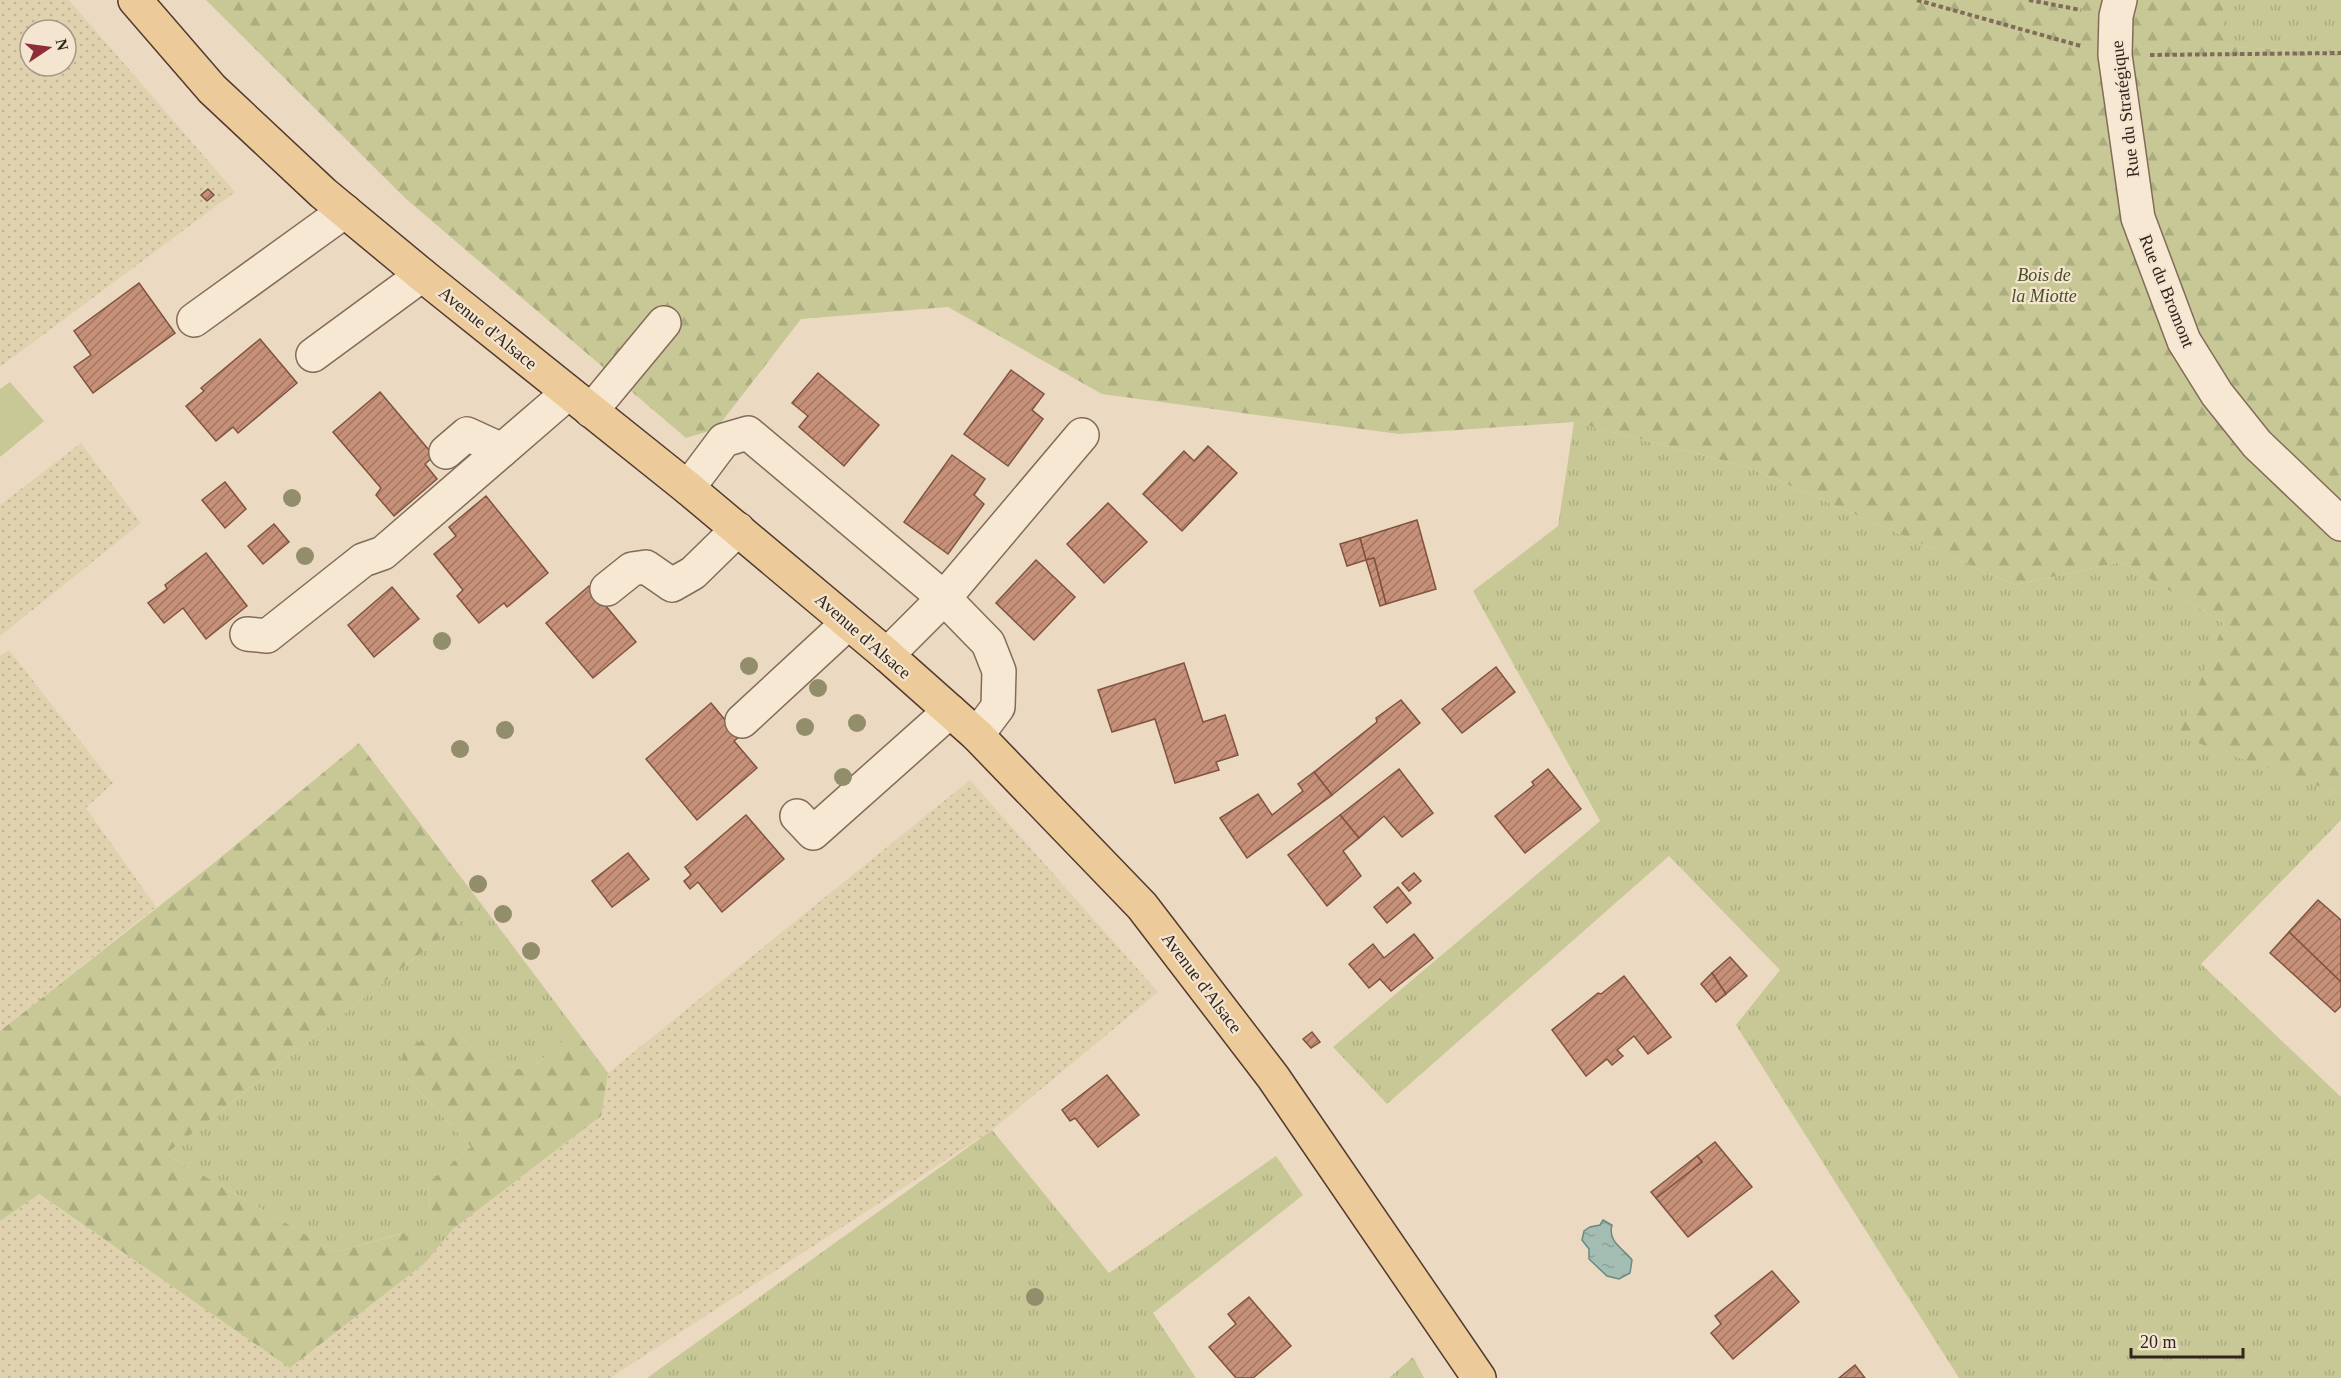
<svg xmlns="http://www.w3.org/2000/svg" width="2341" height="1378" viewBox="0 0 2341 1378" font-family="'Times New Roman',serif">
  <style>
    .farmland { fill: url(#farmland-dots); fill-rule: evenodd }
    .grass { fill: url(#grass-tufts) }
    .forest { fill: url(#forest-firs) }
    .garden { fill: #c7c895 }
    .water { fill: url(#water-ripples); stroke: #6b8a7f; stroke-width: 1.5 }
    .building { fill: url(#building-hatch); stroke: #805341; stroke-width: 1.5 }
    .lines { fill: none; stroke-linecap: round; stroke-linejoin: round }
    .minor-casing { stroke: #836b5a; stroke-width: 36 }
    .major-casing { stroke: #513a2e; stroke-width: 36 }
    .path { stroke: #836b5a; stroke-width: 4; stroke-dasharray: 4.5 3; stroke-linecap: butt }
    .minor { stroke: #f6e8d3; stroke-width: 33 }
    .major { stroke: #ecca9a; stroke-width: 33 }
    .tree { fill: #928d6b }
    .labels { text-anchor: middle; stroke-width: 4.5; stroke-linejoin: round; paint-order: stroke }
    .street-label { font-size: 18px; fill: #33251d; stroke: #f3e5d0 }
    .park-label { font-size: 18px; font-style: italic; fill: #494e25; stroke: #f3e5d0 }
  </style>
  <defs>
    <pattern id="farmland-dots" width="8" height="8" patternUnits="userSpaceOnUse" patternTransform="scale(1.5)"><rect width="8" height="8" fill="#e0d2af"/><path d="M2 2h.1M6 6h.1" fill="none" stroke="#c1b496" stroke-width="1.8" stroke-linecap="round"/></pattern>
    <pattern id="grass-tufts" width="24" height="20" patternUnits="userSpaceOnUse" patternTransform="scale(1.5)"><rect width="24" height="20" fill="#c7c895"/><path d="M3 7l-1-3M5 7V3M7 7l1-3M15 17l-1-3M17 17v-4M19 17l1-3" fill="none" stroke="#abac80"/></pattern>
    <pattern id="forest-firs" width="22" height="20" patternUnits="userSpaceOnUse" patternTransform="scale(1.5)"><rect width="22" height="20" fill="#c7c895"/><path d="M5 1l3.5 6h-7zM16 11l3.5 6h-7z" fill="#abac80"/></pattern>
    <pattern id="water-ripples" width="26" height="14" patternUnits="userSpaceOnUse" patternTransform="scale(1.5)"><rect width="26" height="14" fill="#a3bdb3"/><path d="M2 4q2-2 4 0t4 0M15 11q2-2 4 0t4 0" fill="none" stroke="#8da29a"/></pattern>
    <pattern id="building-hatch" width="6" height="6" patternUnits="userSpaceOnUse" patternTransform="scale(1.5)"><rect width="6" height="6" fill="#c79179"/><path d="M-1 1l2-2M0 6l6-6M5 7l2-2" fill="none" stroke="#a27663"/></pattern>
  </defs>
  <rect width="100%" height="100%" fill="#ebdac1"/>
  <!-- farmland -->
  <g class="farmland">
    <path d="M 0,0 L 69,0 L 235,192 L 0,367 ZM 30,30 L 66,30 L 66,66 L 30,66 Z"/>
    <path d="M 81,443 L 141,523 L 0,636 L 0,505 Z"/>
    <path d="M 9,650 L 113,783 L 86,808 L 156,907 L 0,1031 L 0,656 Z"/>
    <path d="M 970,780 L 1158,992 L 992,1130 L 610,1378 L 0,1378 L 0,1221 L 38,1194 L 291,1368 L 425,1263 L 453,1229 L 601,1116 L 608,1073 Z"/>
  </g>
  <!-- grass -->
  <g class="grass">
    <path d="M 2224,0 L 2341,0 L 2341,54 L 2222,46 Z"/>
    <path d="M 1574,422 L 1748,467 L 2015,585 L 2121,562 L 2224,623 L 2179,736 L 2341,794 L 2341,820 L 2201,964 L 2341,1097 L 2341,1378 L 1959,1378 L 1736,1025 L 1780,970 L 1669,856 L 1387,1104 L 1333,1047 L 1600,821 L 1473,591 L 1558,526 Z"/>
    <path d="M 482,905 L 576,1030 L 528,1071 L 491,1062 L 453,1031 L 399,1069 L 471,1147 L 428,1183 L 430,1212 L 453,1229 L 425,1263 L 403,1233 L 336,1252 L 166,1154 Z"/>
    <path d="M 992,1130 L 1109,1273 L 1276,1156 L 1303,1195 L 1153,1313 L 1196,1378 L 647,1378 Z"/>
    <path d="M 1413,1357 L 1424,1378 L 1389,1378 Z"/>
  </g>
  <!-- forest -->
  <g class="forest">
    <path d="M 206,0 L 2224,0 L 2223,46 L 2341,54 L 2341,794 L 2178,736 L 2224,623 L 2121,562 L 2015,585 L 1748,467 L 1574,422 L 1399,434 L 1102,394 L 948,307 L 801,319 L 716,429 L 686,438 L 405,198 Z"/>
    <path d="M 359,743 L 482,905 L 166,1154 L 336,1252 L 404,1233 L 425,1263 L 290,1368 L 39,1194 L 0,1221 L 0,1031 L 214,863 Z"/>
    <path d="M 576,1030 L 608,1073 L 601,1116 L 453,1229 L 430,1212 L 428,1183 L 471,1147 L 399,1069 L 405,1047 L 453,1031 L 491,1062 L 528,1071 Z"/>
  </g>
  <!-- garden -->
  <path class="garden" d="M 10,382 L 44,421 L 0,457 L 0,389 Z"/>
  <!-- water -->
  <path class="water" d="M 1603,1220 L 1612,1225 C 1607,1242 1624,1249 1632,1260 L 1630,1273 L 1619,1279 L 1607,1276 L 1589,1259 L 1589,1249 L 1582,1240 L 1584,1231 L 1590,1227 L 1600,1225 Z"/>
  <!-- building -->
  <g class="building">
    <path d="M 208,189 L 214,195 L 207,201 L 201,195 Z"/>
    <path d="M 139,283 L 175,333 L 93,393 L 74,367 L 91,355 L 74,331 Z"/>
    <path d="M 260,339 L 297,383 L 238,433 L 233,427 L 216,441 L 186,406 L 204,391 L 201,388 Z"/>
    <path d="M 1011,370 L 1044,394 L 1032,410 L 1043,419 L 1008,466 L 964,434 Z"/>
    <path d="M 818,373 L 879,425 L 844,466 L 799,427 L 808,416 L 792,403 Z"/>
    <path d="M 380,392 L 434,456 L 425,464 L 437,479 L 394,516 L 376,495 L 381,488 L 333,432 Z"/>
    <path d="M 1208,446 L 1237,473 L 1182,531 L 1143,494 L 1184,451 L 1194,461 Z"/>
    <path d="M 952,455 L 985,479 L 974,495 L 984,504 L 948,554 L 904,522 Z"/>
    <path d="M 225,482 L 246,509 L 225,528 L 202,500 Z"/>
    <path d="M 486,496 L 548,573 L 507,607 L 504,603 L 479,623 L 457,596 L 463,590 L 434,554 L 456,536 L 449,527 Z"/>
    <path d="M 1108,503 L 1147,542 L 1104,583 L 1067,544 Z"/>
    <path d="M 1417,520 L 1436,589 L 1386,604 L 1374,558 L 1366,560 L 1360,538 Z"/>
    <path d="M 274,524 L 289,542 L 263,564 L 248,546 Z"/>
    <path d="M 1360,538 L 1366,560 L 1347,566 L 1340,544 Z"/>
    <path d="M 206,553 L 247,606 L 206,639 L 183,608 L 164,623 L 148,603 L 167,589 L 165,585 Z"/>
    <path d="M 1374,558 L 1386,604 L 1380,606 L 1366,560 Z"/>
    <path d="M 1036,560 L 1075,597 L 1034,640 L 996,603 Z"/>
    <path d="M 589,586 L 636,642 L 593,678 L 546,623 Z"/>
    <path d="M 392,587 L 419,619 L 374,657 L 348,625 Z"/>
    <path d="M 1184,663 L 1203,722 L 1225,715 L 1238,755 L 1216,762 L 1219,770 L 1175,783 L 1155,719 L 1112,732 L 1098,690 Z"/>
    <path d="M 1496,667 L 1515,692 L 1462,733 L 1442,709 Z"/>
    <path d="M 1401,700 L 1420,723 L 1332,795 L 1314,772 L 1377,722 L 1376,718 Z"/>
    <path d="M 711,703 L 739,737 L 734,741 L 757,768 L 697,820 L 646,759 Z"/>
    <path d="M 1399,769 L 1433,813 L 1402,837 L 1384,816 L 1359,838 L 1340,815 Z"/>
    <path d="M 1548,769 L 1581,809 L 1525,853 L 1495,816 L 1534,785 L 1532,782 Z"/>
    <path d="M 1314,772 L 1332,795 L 1247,858 L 1220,818 L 1258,794 L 1272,815 L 1303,791 L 1298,784 Z"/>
    <path d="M 746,815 L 784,859 L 722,912 L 698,882 L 690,889 L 684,881 L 691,875 L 685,867 Z"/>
    <path d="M 1340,815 L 1359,838 L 1343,851 L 1361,876 L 1327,906 L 1288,855 Z"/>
    <path d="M 628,853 L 649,879 L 612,907 L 592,881 Z"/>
    <path d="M 1414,873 L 1421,881 L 1409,891 L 1402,883 Z"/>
    <path d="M 1398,887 L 1411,903 L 1387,923 L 1374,907 Z"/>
    <path d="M 2318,900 L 2341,920 L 2341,982 L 2289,932 Z"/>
    <path d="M 2289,932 L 2341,982 L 2341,1006 L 2335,1012 L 2270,953 Z"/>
    <path d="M 1414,934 L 1433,958 L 1391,991 L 1380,979 L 1369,988 L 1349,964 L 1373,944 L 1384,958 Z"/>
    <path d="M 1730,957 L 1747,976 L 1726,994 L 1712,973 Z"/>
    <path d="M 1712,973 L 1726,994 L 1716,1002 L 1701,984 Z"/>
    <path d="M 1624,976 L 1671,1037 L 1648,1054 L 1634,1036 L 1617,1050 L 1623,1056 L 1612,1065 L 1607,1059 L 1586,1076 L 1552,1030 L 1598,993 L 1601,994 Z"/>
    <path d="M 1312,1032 L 1320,1042 L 1311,1048 L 1303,1039 Z"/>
    <path d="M 1107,1075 L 1139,1115 L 1098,1147 L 1075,1118 L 1070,1121 L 1062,1110 Z"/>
    <path d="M 1715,1142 L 1752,1187 L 1688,1237 L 1656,1198 L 1702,1162 L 1697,1156 Z"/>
    <path d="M 1697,1156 L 1702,1162 L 1656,1198 L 1651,1192 Z"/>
    <path d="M 1772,1271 L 1799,1302 L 1733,1359 L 1711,1333 L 1721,1324 L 1715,1316 Z"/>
    <path d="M 1249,1297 L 1291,1346 L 1253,1378 L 1236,1378 L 1209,1347 L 1236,1324 L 1228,1314 Z"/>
    <path d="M 1855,1365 L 1865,1378 L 1839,1378 Z"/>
  </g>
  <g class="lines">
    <!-- minor casing -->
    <g class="minor-casing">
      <g id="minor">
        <path d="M 2120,0 L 2116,16 L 2115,55 L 2138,218 L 2184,341 L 2217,394 L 2257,444 L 2341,524"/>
        <path d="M 194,320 L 345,211"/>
        <path d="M 313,355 L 422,275"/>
        <path d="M 591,411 L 664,323"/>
        <path d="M 446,452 L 467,434 L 502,450"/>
        <path d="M 688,488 L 724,440 L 748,433 L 944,598 L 988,643 L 999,671 L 998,707 L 977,735"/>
        <path d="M 607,589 L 632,569 L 646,567 L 672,585 L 693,573 L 738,529"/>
        <path d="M 247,634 L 267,636 L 363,560 L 383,553 L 568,393"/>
        <path d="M 887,655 L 944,598 L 1082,435"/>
        <path d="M 742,721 L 848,623"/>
        <path d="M 797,816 L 813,833 L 950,711"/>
      </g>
    </g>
    <!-- major casing -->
    <g class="major-casing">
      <path id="major" d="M 135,0 L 212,89 L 323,193 L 422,275 L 688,488 L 887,655 L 977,735 L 1142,906 L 1273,1077 L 1479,1378"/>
    </g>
    <!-- path -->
    <g class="path">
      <path d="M 1917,0 L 2081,46"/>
      <path d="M 2029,0 L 2081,10"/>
      <path d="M 2150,55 L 2341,53"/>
    </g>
    <!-- minor -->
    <use href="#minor" class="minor"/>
    <!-- major -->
    <use href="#major" class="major"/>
  </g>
  <!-- trees -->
  <g class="tree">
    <circle cx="292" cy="498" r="9"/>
    <circle cx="305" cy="556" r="9"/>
    <circle cx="442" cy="641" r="9"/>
    <circle cx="749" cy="666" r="9"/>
    <circle cx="818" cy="688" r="9"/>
    <circle cx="857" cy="723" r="9"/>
    <circle cx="805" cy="727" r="9"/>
    <circle cx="505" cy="730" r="9"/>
    <circle cx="460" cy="749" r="9"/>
    <circle cx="843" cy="777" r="9"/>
    <circle cx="478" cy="884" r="9"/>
    <circle cx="503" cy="914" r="9"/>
    <circle cx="531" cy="951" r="9"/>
    <circle cx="1035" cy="1297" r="9"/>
  </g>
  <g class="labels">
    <!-- street labels -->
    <g class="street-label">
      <text transform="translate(2125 109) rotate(-97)" y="6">Rue du Stratégique</text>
      <text transform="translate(2167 291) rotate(68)" y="6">Rue du Bromont</text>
      <text transform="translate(488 328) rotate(39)" y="6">Avenue d'Alsace</text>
      <text transform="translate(863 636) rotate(41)" y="6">Avenue d'Alsace</text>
      <text transform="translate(1202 983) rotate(53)" y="6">Avenue d'Alsace</text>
    </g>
    <!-- park labels -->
    <g class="park-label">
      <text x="2044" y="281">Bois de<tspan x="2044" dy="21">la Miotte</tspan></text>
    </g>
  </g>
  <!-- north arrow -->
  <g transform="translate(48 48) rotate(77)"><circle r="28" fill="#f3e5d0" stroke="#a69888" stroke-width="1.5"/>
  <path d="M0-4.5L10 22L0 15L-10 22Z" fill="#8e2d38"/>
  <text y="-9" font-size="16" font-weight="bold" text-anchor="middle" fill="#33251d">N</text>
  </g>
  <!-- scale -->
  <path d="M2131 1348v9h112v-9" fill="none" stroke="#33251d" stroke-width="3"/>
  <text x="2140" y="1348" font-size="18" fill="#33251d" stroke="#f3e5d0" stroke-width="4.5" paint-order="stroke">20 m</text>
</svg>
